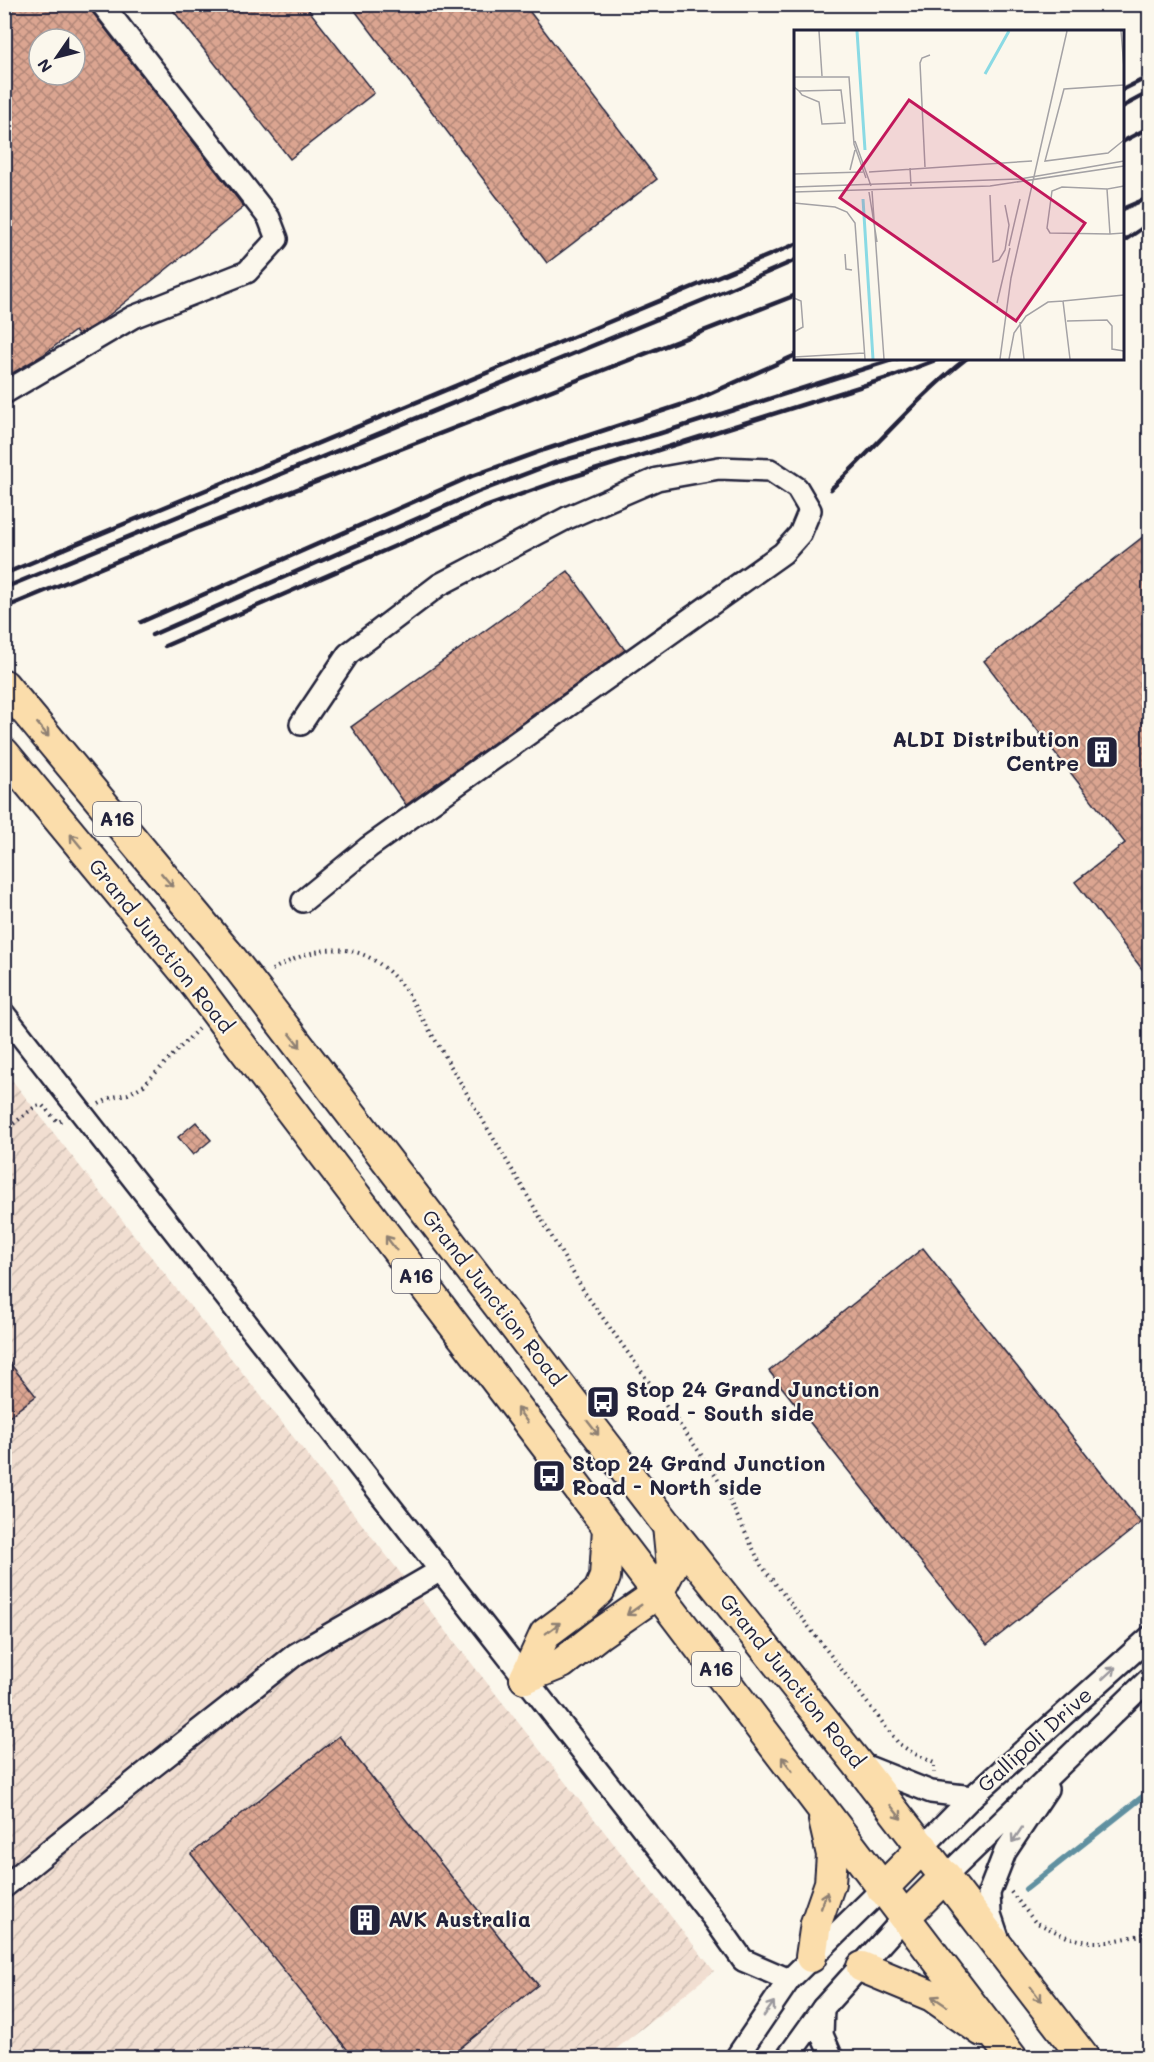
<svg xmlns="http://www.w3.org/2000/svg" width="1154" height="2062" viewBox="0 0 1154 2062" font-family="Mali,sans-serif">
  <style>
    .industrial { fill: url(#industrial-furrows) }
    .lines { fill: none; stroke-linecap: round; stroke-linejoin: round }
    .stream { stroke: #6090a0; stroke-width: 6 }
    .building { fill: url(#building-cross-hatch); stroke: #22223b; stroke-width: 1.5; fill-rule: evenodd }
    .minor-casing { stroke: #22223b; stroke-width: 26 }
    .highway-casing { stroke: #22223b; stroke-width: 34 }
    .path { stroke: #22223b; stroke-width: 4; stroke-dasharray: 1.5 4.5; stroke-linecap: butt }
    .minor { stroke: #fbf7ec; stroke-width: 21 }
    .highway { stroke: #fbddab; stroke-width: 30 }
    .rail { stroke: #22223b; stroke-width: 4.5 }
    .highway-bridge-casing { stroke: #22223b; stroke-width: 34; stroke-linecap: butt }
    .highway-bridge { stroke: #fbddab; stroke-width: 30 }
    .oneway { stroke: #8e8073 }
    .oneway2 { stroke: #99979c }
    .labels { text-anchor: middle; stroke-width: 4.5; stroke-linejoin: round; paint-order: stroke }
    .shield { fill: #fbf7ec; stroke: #636270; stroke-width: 1.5 }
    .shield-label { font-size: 20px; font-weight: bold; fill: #22223b }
    .poi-label { font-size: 21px; font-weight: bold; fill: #22223b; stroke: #fbf7ec; text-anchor: start }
    .street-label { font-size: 21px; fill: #22223b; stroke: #fbf7ec }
    .inset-river { fill: none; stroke: #8adae4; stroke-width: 3 }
    .inset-road { fill: none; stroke: #a4a2a5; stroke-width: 1.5 }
    .view { fill: #c2185b; fill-opacity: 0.15; stroke: #c2185b; stroke-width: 3 }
    .inset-edge { fill: none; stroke: #22223b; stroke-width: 3 }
  </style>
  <defs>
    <pattern id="industrial-furrows" width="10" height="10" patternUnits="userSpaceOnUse" patternTransform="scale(1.5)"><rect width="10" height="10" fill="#f1ded1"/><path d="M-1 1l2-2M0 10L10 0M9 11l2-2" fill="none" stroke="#cebeb4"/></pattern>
    <pattern id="building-cross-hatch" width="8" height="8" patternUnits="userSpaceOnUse" patternTransform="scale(1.5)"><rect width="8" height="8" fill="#dba591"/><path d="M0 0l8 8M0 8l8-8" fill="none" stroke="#b18678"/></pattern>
  </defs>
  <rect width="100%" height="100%" fill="#fbf7ec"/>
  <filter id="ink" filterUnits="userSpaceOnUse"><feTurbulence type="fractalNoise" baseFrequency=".0167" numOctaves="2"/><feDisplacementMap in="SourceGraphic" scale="12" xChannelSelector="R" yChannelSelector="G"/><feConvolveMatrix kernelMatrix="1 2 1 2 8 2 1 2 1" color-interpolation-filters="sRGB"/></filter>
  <g filter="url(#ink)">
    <!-- industrial -->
    <path class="industrial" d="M 4,1070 L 714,1971 L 606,2057 L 5,2057 Z"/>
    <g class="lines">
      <!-- stream -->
      <path class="stream" d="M 1026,1889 L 1150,1791"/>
    </g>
    <!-- building -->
    <g class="building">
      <path d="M 4,4 L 86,4 L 244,207 L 103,320 L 78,335 L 75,331 L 43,355 L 4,378 ZM 39,39 L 75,39 L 75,75 L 39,75 Z"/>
      <path d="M 168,4 L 304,4 L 374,93 L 290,159 Z"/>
      <path d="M 350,4 L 524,4 L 657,179 L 547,263 Z"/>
      <path d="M 1149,532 L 1149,978 L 1075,882 L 1125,843 L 984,661 Z"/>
      <path d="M 568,571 L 625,650 L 406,805 L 351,727 Z"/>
      <path d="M 196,1122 L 211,1140 L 193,1155 L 178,1137 Z"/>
      <path d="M 923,1248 L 1141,1523 L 987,1645 L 769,1371 Z"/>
      <path d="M 4,1356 L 36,1396 L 4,1420 Z"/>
      <path d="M 339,1736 L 538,1985 L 448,2058 L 354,2058 L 191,1854 Z"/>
    </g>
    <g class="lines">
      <!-- minor casing -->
      <g class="minor-casing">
        <g id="minor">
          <path d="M 4,393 L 133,317 L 247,272 L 277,239 L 269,218 L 102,4"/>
          <path d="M 301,724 L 348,654 L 439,585 L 567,518 L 657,479 L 719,468 L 770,470 L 797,488 L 810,510 L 800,534 L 783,553 L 369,847 L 303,901"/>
          <path d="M 4,1014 L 714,1919 L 743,1960 L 789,1980"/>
          <path d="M 858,1763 L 931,1792 L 972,1797"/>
          <path d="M 923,1847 L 972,1797 L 1150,1637"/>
          <path d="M 946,1876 L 1150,1678"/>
          <path d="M 4,1887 L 150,1769 L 296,1654 L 441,1570"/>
          <path d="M 998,1938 L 990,1914 L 989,1893 L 1005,1852 L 1047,1789"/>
          <path d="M 823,2008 L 822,2035 L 832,2058"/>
          <path d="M 736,2058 L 789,1980 L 882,1889"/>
          <path d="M 787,2058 L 823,2008 L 905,1917"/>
        </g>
      </g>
      <!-- highway casing -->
      <g class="highway-casing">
        <g id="highway">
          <path d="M 4,685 L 228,954"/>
          <path d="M 4,753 L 194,983"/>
          <path d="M 259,994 L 668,1526 L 857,1763 L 1084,2058"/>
          <path d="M 224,1023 L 1012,2058"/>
          <path d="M 525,1678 L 562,1663 L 599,1634 L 658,1593 L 672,1566 L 668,1526"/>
          <path d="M 525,1678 L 545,1634 L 584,1605 L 599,1591 L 605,1577 L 608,1528"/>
          <path d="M 882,1889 L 923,1847"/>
          <path d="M 905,1917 L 946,1876"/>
          <path d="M 811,1957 L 816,1923 L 830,1883 L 832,1855 L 824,1820"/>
          <path d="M 862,1967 L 932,1996 L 982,2031"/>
        </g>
      </g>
      <!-- path -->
      <g class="path">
        <path d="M 272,970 C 327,939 370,940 408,994 L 585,1293 L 705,1460 L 724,1489 L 761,1565 L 899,1744 L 913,1753 L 934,1763 L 934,1773"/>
        <path d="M 99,1104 L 112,1097 L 128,1094 L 144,1085 L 198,1029"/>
        <path d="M 4,1131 L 36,1106 L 42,1105 L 58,1122 L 62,1120"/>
        <path d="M 1011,1892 L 1035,1922 L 1067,1937 L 1087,1942 L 1108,1942 L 1150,1933"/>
      </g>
      <!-- minor -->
      <use href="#minor" class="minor"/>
      <!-- highway -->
      <use href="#highway" class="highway"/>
      <!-- rail -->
      <g class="rail">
        <path d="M 1122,90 L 1150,76"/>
        <path d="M 1122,107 L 1150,92"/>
        <path d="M 1122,142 L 1150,127"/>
        <path d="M 1122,209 L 1150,197"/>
        <path d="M 1122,242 L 1150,223"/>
        <path d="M 831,489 C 876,447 918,396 967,358"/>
        <path d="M 4,574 L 796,244"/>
        <path d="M 4,588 L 706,299 L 796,260"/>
        <path d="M 4,608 L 195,529 L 796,295"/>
        <path d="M 141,622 L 472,476 L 544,450 L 696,400 L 796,355"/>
        <path d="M 152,635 L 478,492 L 554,463 L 658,434 L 898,358"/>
        <path d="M 165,646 L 485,507 L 553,483 L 891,377 L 941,358"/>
      </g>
      <!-- highway-bridge casing -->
      <g class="highway-bridge-casing">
        <g id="highway-bridge">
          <path d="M 228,954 L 259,994"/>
          <path d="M 194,983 L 224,1023"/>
        </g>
      </g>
      <!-- highway-bridge -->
      <use href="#highway-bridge" class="highway-bridge"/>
    </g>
    <!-- one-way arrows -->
    <defs><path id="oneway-shaft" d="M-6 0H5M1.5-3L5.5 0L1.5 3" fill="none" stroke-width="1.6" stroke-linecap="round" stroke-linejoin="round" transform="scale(1.5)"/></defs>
    <g class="oneway">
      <use href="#oneway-shaft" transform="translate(43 730) rotate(50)"/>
      <use href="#oneway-shaft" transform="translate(76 841) rotate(-129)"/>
      <use href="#oneway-shaft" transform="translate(167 880) rotate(50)"/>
      <use href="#oneway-shaft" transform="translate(295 1040) rotate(52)"/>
      <use href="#oneway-shaft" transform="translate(391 1243) rotate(-127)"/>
      <use href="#oneway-shaft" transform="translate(522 1415) rotate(-127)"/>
      <use href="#oneway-shaft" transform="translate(593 1428) rotate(52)"/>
      <use href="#oneway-shaft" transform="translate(634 1610) rotate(145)"/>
      <use href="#oneway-shaft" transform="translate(553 1628) rotate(-37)"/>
      <use href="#oneway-shaft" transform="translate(787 1764) rotate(-127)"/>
      <use href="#oneway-shaft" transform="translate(896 1812) rotate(52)"/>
      <use href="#oneway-shaft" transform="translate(824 1900) rotate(-71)"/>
      <use href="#oneway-shaft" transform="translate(1036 1994) rotate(53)"/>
      <use href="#oneway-shaft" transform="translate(939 2001) rotate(-146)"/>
    </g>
    <g class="oneway2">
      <use href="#oneway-shaft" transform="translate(1109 1673) rotate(-42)"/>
      <use href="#oneway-shaft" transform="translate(1017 1835) rotate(124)"/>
      <use href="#oneway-shaft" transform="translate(769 2009) rotate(-55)"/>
    </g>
  </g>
  <!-- icons -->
  <defs>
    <g id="building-square" transform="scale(1.725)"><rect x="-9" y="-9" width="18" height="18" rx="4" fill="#22223b" stroke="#fbf7ec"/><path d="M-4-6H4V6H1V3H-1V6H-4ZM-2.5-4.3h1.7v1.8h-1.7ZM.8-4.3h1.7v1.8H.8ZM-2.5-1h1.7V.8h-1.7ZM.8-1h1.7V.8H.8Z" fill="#fff"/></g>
    <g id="bus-square" transform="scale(1.725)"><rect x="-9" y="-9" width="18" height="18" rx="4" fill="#22223b" stroke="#fbf7ec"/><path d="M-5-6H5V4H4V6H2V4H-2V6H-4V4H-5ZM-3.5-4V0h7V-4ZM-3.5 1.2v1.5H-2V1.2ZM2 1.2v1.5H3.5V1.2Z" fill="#fff"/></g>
  </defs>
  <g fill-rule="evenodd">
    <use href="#building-square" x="1102" y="752"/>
    <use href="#bus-square" x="603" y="1402"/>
    <use href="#bus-square" x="549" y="1476"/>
    <use href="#building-square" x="365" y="1920"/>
  </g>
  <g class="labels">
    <!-- shield labels -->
    <g class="shield">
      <rect x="93" y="802" width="48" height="34" rx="4.5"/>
      <rect x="392" y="1259" width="48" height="34" rx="4.5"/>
      <rect x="692" y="1652" width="48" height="34" rx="4.5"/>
    </g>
    <g class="shield-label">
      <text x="117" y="826">A16</text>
      <text x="416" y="1283">A16</text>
      <text x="716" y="1676">A16</text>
    </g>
    <!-- poi labels -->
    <g class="poi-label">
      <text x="1079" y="747" text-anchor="end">ALDI Distribution<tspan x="1079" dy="24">Centre</tspan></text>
      <text x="626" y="1397">Stop 24 Grand Junction<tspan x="626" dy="24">Road - South side</tspan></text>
      <text x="572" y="1471">Stop 24 Grand Junction<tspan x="572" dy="24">Road - North side</tspan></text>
      <text x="388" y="1927">AVK Australia</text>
    </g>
    <!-- street labels -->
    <g class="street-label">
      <text transform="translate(161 946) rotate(51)" y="7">Grand Junction Road</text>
      <text transform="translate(493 1298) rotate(52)" y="7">Grand Junction Road</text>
      <text transform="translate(792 1681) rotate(51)" y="7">Grand Junction Road</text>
      <text transform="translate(1035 1740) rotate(-42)" y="7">Gallipoli Drive</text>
    </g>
  </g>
  <!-- overview -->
  <g transform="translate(794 30)">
    <rect width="330" height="330" fill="#fbf7ec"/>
    <path class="inset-river" d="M 63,1 L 71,120M 191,44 L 215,1M 69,169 L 79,329"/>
    <path class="inset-road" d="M 25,1 L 28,46M 327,1 L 330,38M 0,47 L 55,47 L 60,114 L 72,148M 330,55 L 270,59 L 251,131 L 314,123 L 330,110M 0,57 L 5,61 L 8,65 L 25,72 L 28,94 L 51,93 L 47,60 L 5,61M 61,111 L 77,156M 131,137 L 126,33 L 128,28 L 136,25M 116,138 L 117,156M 56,140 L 61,120M 75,142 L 238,131M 0,144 L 69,142M 330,156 L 313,159 L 316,204 L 330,203M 0,157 L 226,149 L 330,131M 313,159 L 268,157 L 258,161 L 253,198 L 256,203 L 316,204M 78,161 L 90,329M 0,162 L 196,156 L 330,136M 75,162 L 83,212M 196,165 L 199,232 L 205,230 L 211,220 L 215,195 L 211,175M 0,173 L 41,177 L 53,182 L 61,193 L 71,329M 215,216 L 226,169M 51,224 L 52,239 L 58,240M 0,268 L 7,271 L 9,297 L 0,302M 269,271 L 330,265M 203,273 L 216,218M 273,291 L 313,290 L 318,296 L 318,319 L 330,321M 226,292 L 230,329M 0,327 L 70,323M 206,329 L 217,248 L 273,1M 215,329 L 220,303 L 232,286 L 254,272 L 269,271 L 276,329"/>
    <path class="view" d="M 115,70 L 291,193 L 222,291 L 46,168 Z"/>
    <rect width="330" height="330" class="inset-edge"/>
  </g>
  <!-- margin -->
  <rect width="1154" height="2062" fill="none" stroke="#fbf7ec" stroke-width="24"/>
  <rect x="12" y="12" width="1130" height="2038" fill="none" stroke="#22223b" stroke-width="2" filter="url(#ink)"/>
  <!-- north arrow -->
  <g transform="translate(57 57) rotate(235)"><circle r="28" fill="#fbf7ec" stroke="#a4a2a5" stroke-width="1.5"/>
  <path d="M0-4.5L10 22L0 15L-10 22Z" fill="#22223b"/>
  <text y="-9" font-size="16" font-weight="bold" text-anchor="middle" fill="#22223b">N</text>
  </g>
</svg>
